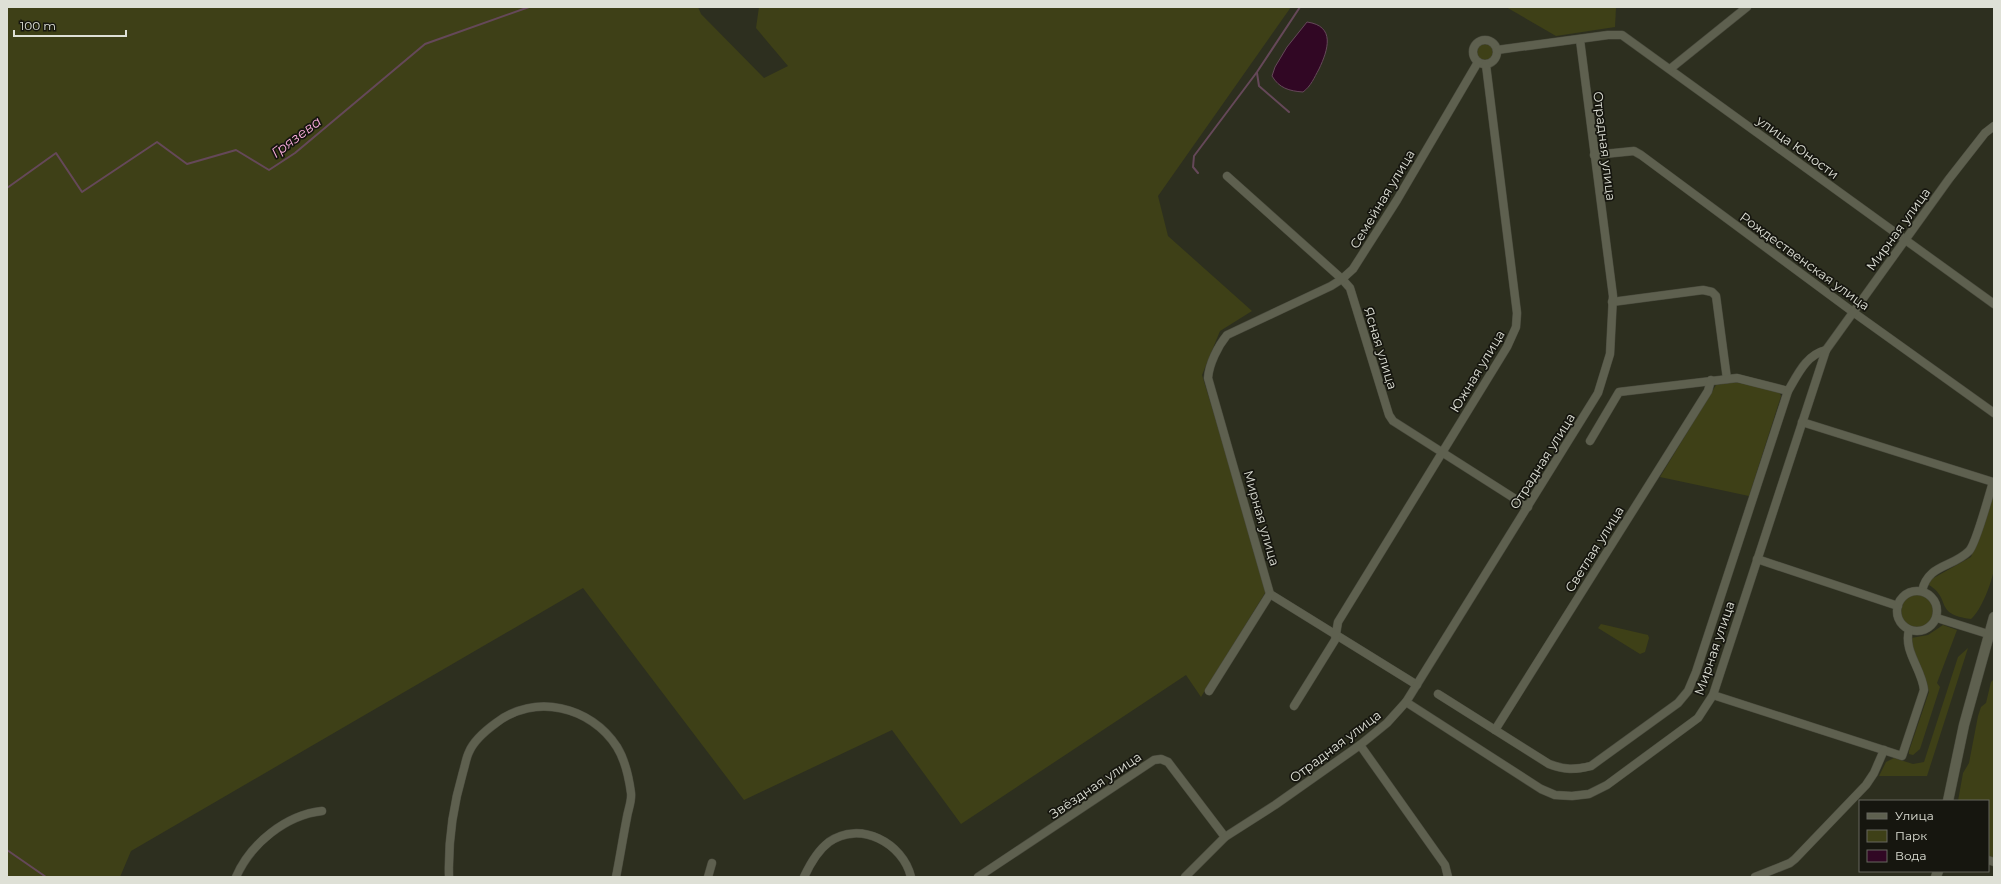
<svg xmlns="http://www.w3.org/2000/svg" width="2001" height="884" viewBox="0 0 2001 884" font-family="Montserrat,sans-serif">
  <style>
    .green { fill: #3e4017 }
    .water { fill: #310724; stroke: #654859 }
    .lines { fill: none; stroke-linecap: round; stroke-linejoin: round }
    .stream { stroke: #654859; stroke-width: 2 }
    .minor-casing { stroke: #4a4b3e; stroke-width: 9 }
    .tertiary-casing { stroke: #4a4b3e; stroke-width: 11 }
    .minor { stroke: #5e604f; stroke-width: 8 }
    .tertiary { stroke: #5e604f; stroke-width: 10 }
    .labels { text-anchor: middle; stroke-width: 3.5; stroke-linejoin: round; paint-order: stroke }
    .street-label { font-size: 13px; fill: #dee0d6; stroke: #16160f }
    .water-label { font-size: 14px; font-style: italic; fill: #f9acdb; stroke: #16160f }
  </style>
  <rect width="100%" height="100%" fill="#2d2f1f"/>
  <!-- green -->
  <g class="green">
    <path d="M 7,7 L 698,7 L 701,14 L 764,78 L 788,66 L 756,28 L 759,7 L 1291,7 L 1158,196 L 1168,236 L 1252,311 L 1220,331 L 1202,375 L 1266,584 L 1265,593 L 1201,697 L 1186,675 L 961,824 L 892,730 L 744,800 L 583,588 L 131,851 L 120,877 L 7,877 Z"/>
    <path d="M 1506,7 L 1616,7 L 1615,27 L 1556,36 Z"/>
    <circle cx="1485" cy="52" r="8"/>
    <path d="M 1735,382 L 1779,392 L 1781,396 L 1749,496 L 1660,477 L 1716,385 Z"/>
    <path d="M 1994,490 C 1994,515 1997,544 1994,569 C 1992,582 1981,611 1971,619 C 1933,614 1952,599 1929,585 L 1930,580 L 1971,557 Z"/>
    <circle cx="1918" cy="611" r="17"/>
    <path d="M 1601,624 L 1648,635 L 1649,638 L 1645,652 L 1640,654 L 1598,628 Z"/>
    <path d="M 1943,625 L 1957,630 L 1937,683 L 1940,687 L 1920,749 L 1913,755 L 1909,754 L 1909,751 L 1929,692 L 1927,683 L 1910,644 L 1911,638 L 1928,635 Z"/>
    <path d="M 1968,648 L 1927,776 L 1879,776 L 1886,762 L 1894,758 L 1913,764 L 1924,762 L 1958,657 Z"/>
    <path d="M 1994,679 L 1994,859 L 1988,856 L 1988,801 L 1958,801 L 1963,773 L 1969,763 L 1978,716 L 1981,707 L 1986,703 L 1991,682 Z"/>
  </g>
  <!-- water -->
  <path class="water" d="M 1307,22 C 1336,26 1328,50 1319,69 C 1314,78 1311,86 1303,92 C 1289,91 1279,88 1272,76 L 1275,67 L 1287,47 Z"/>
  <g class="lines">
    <!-- stream -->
    <g class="stream">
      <path d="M 1257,73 L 1259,86 L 1289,112"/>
      <path d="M 1198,173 L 1193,167 L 1194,156 L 1257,72 L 1300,7"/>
      <path d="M 7,188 L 56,153 L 82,192 L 157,142 L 187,164 L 236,150 L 269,170 L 295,153 L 425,44 L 529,7"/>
      <path d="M 7,850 L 46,877"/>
    </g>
    <!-- minor casing -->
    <g class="minor-casing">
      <g id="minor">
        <circle cx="1485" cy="52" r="12"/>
        <path d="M 1497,50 L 1608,35 L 1622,35 L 1994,304"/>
        <path d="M 1670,69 L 1747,7"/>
        <path d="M 1594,155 L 1634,151 L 1641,155 L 1853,312 L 1994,413"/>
        <path d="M 1227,176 L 1342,279 L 1350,288 L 1389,415 L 1393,421 L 1528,507"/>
        <path d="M 1612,302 L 1703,290 L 1712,292 L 1716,296 L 1727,379"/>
        <path d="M 1802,422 L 1993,482 C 1989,495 1976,544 1969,551 C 1952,568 1928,564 1922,591"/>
        <path d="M 1590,441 L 1619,392 L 1737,378 L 1788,391"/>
        <path d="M 1757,559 L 1898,606"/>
        <circle cx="1917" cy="611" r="20"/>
        <path d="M 1937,618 L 1988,634"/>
        <path d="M 1417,685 L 1270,594 L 1208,378 C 1209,364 1218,346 1227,335 L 1331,286 L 1342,279 L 1353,269 L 1397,200 L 1478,62"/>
        <path d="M 1209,691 L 1270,594"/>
        <path d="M 1438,694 L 1549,764 C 1564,770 1575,770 1591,766 L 1678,703 L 1688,691 L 1696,672 L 1788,391 C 1798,374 1806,355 1826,350"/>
        <path d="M 1713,695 L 1902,756 L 1924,690 C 1922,669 1903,651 1909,630"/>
        <path d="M 1406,702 L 1541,789 L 1555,795 L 1572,796 L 1589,794 L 1607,785 L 1698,718 L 1713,695 L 1826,350 L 1949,179 L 1985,133 L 1994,126"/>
        <path d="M 1294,706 L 1335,640 L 1338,622 L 1507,347 L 1516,327 L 1517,313 L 1486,65"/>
        <path d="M 1495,730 L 1708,391 L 1711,380"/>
        <path d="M 1360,745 L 1445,865 L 1448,877"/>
        <path d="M 1988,860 L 1994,862"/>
        <path d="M 236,877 C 251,843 286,815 322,811"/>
        <path d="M 449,877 C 448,842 453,806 463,772 C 465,766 466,758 469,752 C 474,740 485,731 496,723 C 534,693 591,706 617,747 C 625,760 629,778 631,793 C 632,801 628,810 627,817 C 623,837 620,857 616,877"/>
        <path d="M 708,877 L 712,863"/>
        <path d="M 804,877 C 810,864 817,851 829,842 C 860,820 903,843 911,877"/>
        <path d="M 978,877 L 1154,760 L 1161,759 L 1168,762 L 1225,837"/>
        <path d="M 1185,877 L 1225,837 L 1275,805 L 1360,745 L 1387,723 L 1406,702 L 1598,393 L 1610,354 L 1613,296 L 1580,40"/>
        <path d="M 1755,877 L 1790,863 L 1795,859 L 1866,785 L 1874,773 L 1884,750"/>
      </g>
    </g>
    <!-- tertiary casing -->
    <g class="tertiary-casing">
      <g id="tertiary">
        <path d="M 1948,801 L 1964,725 L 1994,617"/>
        <path d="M 1936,877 L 1938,871"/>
      </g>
    </g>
    <!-- minor -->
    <use href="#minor" class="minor"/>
    <!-- tertiary -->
    <use href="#tertiary" class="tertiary"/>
  </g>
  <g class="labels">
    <!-- street labels -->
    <g class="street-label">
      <text transform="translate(1605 146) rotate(83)" y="5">Отрадная улица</text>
      <text transform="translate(1798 147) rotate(36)" y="5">улица Юности</text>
      <text transform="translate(1382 199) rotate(-59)" y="5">Семейная улица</text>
      <text transform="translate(1898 229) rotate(-54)" y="5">Мирная улица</text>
      <text transform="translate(1805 261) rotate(36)" y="5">Рождественская улица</text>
      <text transform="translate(1381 348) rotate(73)" y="5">Ясная улица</text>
      <text transform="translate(1477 371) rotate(-59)" y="5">Южная улица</text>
      <text transform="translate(1542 461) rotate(-58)" y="5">Отрадная улица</text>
      <text transform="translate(1262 518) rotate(74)" y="5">Мирная улица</text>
      <text transform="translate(1594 549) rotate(-58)" y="5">Светлая улица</text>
      <text transform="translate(1714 648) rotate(-71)" y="5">Мирная улица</text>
      <text transform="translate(1335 746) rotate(-37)" y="5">Отрадная улица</text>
      <text transform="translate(1095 785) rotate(-34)" y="5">Звёздная улица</text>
    </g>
    <!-- water labels -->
    <g class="water-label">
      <text transform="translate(296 137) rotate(-37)" y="5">Грязева</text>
    </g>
  </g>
  <!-- border -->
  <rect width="2001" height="884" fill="none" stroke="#dee0d6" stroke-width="16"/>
  <!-- legend -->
  <rect x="1859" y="800" width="130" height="72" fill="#16160f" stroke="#66675f"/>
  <rect x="1867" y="813" width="20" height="6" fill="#5e604f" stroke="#66675f"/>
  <text x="1895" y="820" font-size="12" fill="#dee0d6">Улица</text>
  <rect x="1867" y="830" width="20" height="12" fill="#3e4017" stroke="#66675f"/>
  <text x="1895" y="840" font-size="12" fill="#dee0d6">Парк</text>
  <rect x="1867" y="850" width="20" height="12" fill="#310724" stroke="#66675f"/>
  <text x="1895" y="860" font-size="12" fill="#dee0d6">Вода</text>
  <!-- scale -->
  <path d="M14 30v6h112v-6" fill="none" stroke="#dee0d6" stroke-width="2"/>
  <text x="20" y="30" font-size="12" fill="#dee0d6" stroke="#16160f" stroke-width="3" paint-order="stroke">100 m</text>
</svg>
